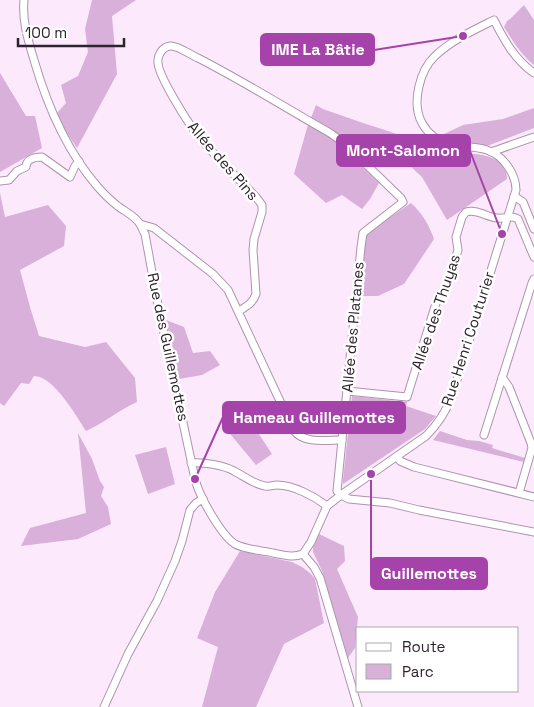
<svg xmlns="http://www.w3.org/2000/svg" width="534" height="707" viewBox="0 0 534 707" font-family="'Space Grotesk',sans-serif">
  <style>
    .green { fill: #d8b0d9 }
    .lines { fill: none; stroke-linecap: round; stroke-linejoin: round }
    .street-casing { stroke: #ae93ae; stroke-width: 9 }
    .street { stroke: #fff; stroke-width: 7 }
    .labels { text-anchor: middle; stroke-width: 5; stroke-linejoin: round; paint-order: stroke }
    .street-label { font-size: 15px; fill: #2d222d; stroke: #fff }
    .leader { fill: none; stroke: #a543aa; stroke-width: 2 }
    .callout-dot { fill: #a543aa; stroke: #fff; stroke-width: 2 }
    .callout { fill: #a543aa; stroke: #a543aa; stroke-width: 2 }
    .callout-label { font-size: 16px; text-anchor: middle; font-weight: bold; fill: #fff }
  </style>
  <rect width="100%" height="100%" fill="#fceafc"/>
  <!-- green -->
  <g class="green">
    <path d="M 92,0 L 136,0 L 112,16 L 117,74 L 77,148 L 66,132 L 57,113 L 66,103 L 61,85 L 78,76 L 88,52 L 85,29 Z"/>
    <path d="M 524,5 L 534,20 L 534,65 C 521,55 513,41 504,27 L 507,21 L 510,19 Z"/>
    <path d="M 0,73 L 26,116 L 35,116 L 42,148 L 0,172 Z"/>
    <path d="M 316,105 L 323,109 L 363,123 L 425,143 C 433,142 439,148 446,151 C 465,157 490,148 504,168 C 506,172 507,174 507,179 L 447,220 L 422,177 L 383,141 L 342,148 L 379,183 L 370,199 L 362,209 L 342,195 L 326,203 L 294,174 L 307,128 Z"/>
    <path d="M 534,108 L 534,128 L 487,146 L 456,141 L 444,134 L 463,125 L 503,119 Z"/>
    <path d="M 0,193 L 5,217 L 48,205 L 66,226 L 64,246 L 20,270 L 30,307 L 39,336 L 85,347 L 106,342 L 135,378 L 137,402 C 119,410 104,423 86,431 C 76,416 54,376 34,376 L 29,384 L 21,383 L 4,406 L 0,403 Z"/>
    <path d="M 411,203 C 422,213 429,225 434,239 L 404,284 L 378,296 L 361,296 L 366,234 Z"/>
    <path d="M 166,320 L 184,327 L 193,353 L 210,351 L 220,365 L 202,375 L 179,379 Z"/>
    <path d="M 352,396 L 407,402 L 406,406 L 436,416 L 425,429 L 343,484 L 343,480 Z"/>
    <path d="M 242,408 L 272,454 L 256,465 L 221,423 Z"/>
    <path d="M 440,431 L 467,440 L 479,441 L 493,445 L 492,448 L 525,458 L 524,462 L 433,440 Z"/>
    <path d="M 78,433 L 92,459 L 100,481 L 104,487 L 101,496 L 108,507 L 111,524 L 78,539 L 21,546 L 30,528 L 86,513 Z"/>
    <path d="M 166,447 L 175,484 L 148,494 L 135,455 Z"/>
    <path d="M 319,534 L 344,546 L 345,561 L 337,569 L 358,617 L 355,648 L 348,658 L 322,571 L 313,552 L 313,546 Z"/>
    <path d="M 240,551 L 292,562 L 302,567 L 310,573 L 315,579 L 324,623 L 284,644 L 256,707 L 202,707 L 218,647 L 197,638 L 215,592 Z"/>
  </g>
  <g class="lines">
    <!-- street casing -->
    <g class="street-casing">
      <g id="street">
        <path d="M 24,0 C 22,21 28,40 34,60 C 47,105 66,150 97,186 C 103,193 111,201 119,207 C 126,212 135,216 140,224 C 142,227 143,231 145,234 L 158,305 L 195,479 C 199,496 221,535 235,544 C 246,550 261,550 273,553 C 284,555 292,558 303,554"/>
        <path d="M 491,152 L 534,137"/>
        <path d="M 0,181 L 9,180 L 17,171 L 26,167 C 26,159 35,157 42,157 L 70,177 L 75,166 L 79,161"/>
        <path d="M 514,196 L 523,202 L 534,229"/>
        <path d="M 140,224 L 154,228 L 213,274 L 228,290 L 294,431 C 305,444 327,440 342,440"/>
        <path d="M 239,311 C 247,306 253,303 256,294 L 253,250 L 254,239 L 262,212 L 262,205 L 256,197 C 236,176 214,156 196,133 C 187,121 159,77 158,63 C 157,56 162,47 170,46 C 177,45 191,55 198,58 C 243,81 286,108 330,133 L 344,143 L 401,198 L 403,202 L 363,233 L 361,247 L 337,491 L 341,495"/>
        <path d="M 502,377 L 509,387 L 531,443 L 532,448 L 519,493"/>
        <path d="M 347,391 L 407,397 L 437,300 L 448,284 L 458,250 L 456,237 L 462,217 L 466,212 C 478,208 490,220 502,218 C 509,218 512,215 518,219 L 534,257"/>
        <path d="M 484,435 L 532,283 L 534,279"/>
        <path d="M 397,456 L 400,461 L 414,467 L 534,497"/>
        <path d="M 191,463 C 204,462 223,465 234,471 C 244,476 253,484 265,486 C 269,487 273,485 277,485 C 293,485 314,496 327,506"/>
        <path d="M 341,495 L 349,499 L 390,503 L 419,510 L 534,532"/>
        <path d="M 303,554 L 311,542 L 327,506 L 341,495 L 426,436 C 438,424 446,412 452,396 L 516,190 C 516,174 503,155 487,150 C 476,146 463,147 451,145 C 439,142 428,134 422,123 C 411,103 420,70 435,56 C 452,40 474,30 494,20 C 504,40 515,60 534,73"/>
        <path d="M 303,554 L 314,567 L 320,578 L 358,707"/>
        <path d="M 104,707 L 128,654 L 157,601 L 175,561 L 182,541 L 190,510 L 196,503 L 203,499"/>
      </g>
    </g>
    <!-- street -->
    <use href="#street" class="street"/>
  </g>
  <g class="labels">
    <!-- street labels -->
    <g class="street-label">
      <text transform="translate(223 161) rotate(49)" y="5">Allée des Pins</text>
      <text transform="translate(436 312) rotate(-71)" y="5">Allée des Thuyas</text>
      <text transform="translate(353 327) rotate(-85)" y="5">Allée des Platanes</text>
      <text transform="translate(468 339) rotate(-72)" y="5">Rue Henri Couturier</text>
      <text transform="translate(168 347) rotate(78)" y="5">Rue des Guillemottes</text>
    </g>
  </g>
  <!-- callouts -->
  <path class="leader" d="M463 36L374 50M502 234L470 151M195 479L223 417M371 474L371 574"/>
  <g class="callout-dot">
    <circle cx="463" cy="36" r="5"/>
    <circle cx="502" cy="234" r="5"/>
    <circle cx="195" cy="479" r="5"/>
    <circle cx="371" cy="474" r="5"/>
  </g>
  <g class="callout">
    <rect x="261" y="34" width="113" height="31" rx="5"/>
    <rect x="337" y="135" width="133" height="31" rx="5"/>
    <rect x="223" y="402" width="182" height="31" rx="5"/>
    <rect x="371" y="558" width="116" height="31" rx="5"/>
  </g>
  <g class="callout-label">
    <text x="318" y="55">IME La Bâtie</text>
    <text x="403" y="156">Mont-Salomon</text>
    <text x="314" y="423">Hameau Guillemottes</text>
    <text x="429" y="579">Guillemottes</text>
  </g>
  <!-- legend -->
  <rect x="356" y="627" width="162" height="65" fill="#ffffff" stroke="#aba7ab"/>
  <rect x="366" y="643" width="25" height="8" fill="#ffffff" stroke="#aba7ab"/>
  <text x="402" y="652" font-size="15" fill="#2d222d">Route</text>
  <rect x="366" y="664" width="25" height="15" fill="#d8b0d9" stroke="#aba7ab"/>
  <text x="402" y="677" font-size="15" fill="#2d222d">Parc</text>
  <!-- scale -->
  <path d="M18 38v8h106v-8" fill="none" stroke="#2d222d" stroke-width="2.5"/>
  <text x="25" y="38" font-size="15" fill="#2d222d" stroke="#ffffff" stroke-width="4" paint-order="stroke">100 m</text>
</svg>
